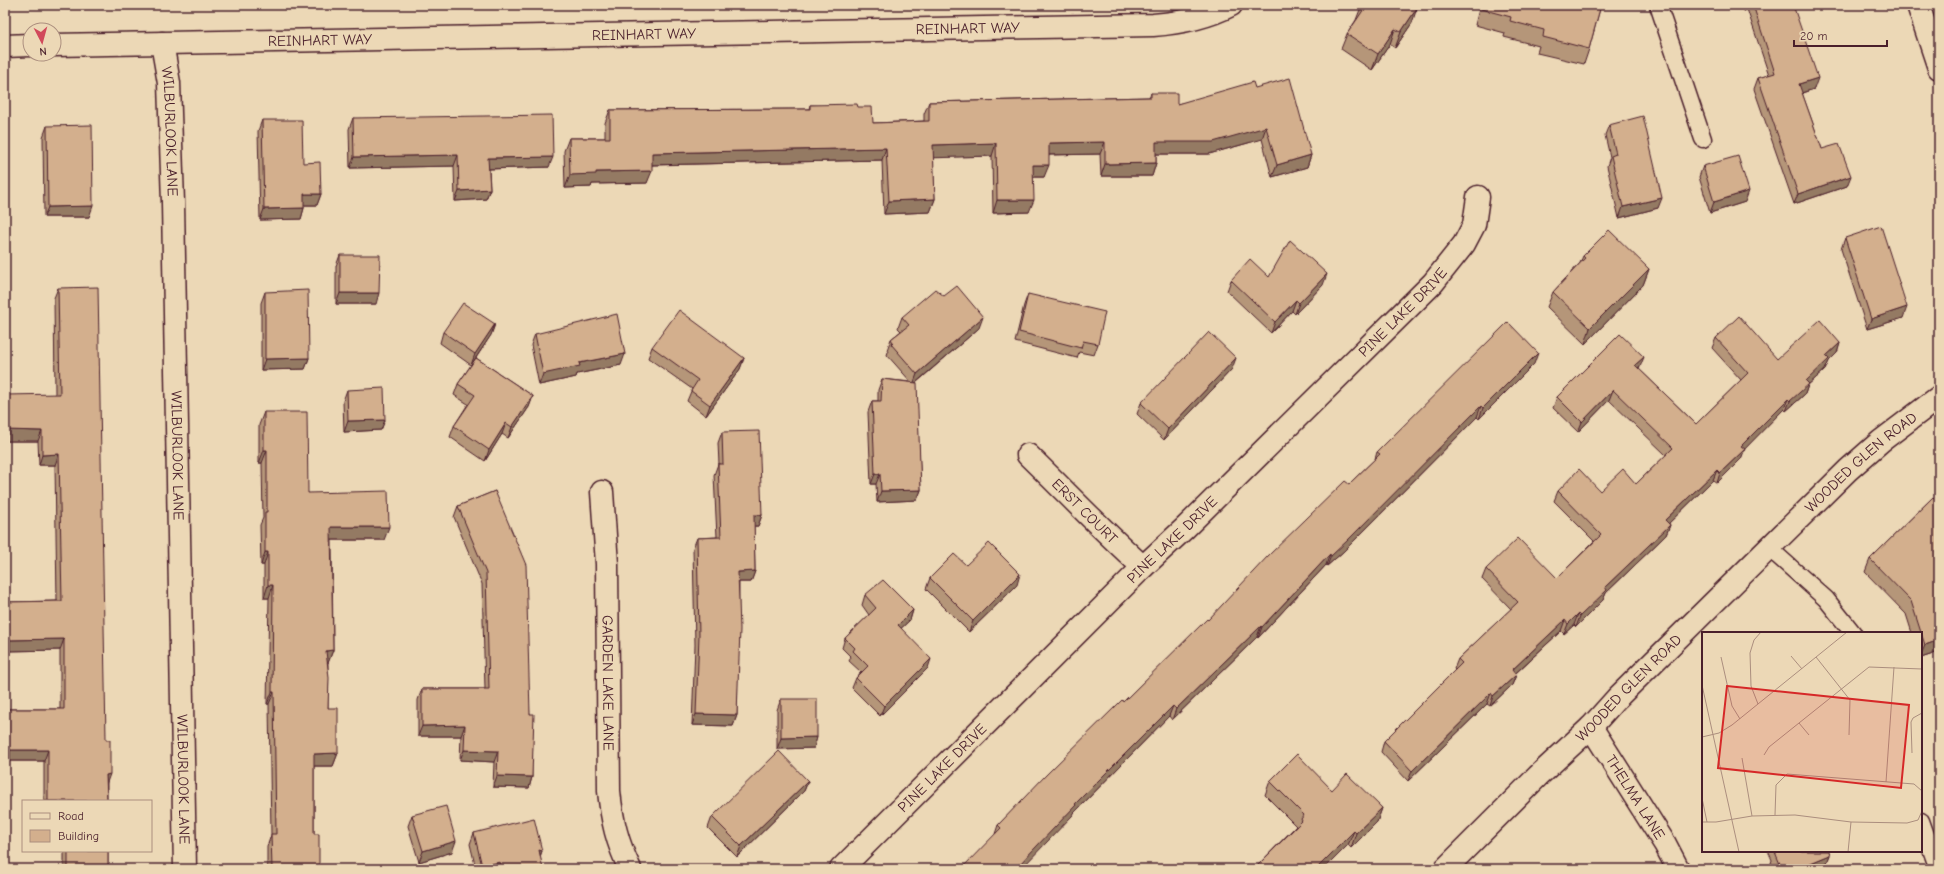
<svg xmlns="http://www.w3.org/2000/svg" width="1944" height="874" viewBox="0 0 1944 874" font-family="'Comic Neue',sans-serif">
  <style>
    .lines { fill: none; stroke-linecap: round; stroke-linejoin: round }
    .lane-casing { stroke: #4a1f2b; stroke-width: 19 }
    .street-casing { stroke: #4a1f2b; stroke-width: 25 }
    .secondary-casing { stroke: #4a1f2b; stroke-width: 25 }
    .lane { stroke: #ecd8b6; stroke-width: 16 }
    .street { stroke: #ecd8b6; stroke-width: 22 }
    .secondary { stroke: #ecd8b6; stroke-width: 22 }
    .wall { fill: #b59679; stroke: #4a1f2b }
    .shaded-wall { fill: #947a63; stroke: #4a1f2b }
    .building { fill: #d3af8d; stroke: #4a1f2b }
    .labels { text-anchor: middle; stroke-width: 3; stroke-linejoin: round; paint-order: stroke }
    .street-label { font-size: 15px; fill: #4a1f2b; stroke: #ecd8b6 }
    .inset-road { fill: none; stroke: #ab8e7e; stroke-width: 1 }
    .view { fill: #d62828; fill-opacity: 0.15; stroke: #d62828; stroke-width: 2 }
    .inset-edge { fill: none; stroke: #4a1f2b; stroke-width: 2 }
  </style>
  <rect width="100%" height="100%" fill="#ecd8b6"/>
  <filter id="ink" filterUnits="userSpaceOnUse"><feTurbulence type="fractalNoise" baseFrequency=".025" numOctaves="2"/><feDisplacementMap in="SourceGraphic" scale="8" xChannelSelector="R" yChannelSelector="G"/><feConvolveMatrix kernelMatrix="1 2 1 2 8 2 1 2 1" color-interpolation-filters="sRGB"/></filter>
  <g filter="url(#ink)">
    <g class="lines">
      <!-- lane casing -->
      <g class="lane-casing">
        <g id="lane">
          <path d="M 1658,5 L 1703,139"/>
          <path d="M 1769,548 L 1826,599 L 1853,633"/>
          <path d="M 1921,821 L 1938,869"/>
        </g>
      </g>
      <!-- street casing -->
      <g class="street-casing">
        <g id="street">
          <path id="s1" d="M 162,43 L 169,83 L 173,203 L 185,869"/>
          <path id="s2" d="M 54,45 L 1153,25 C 1181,23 1206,18 1231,5"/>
          <path d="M 5,46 L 30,45"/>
          <path id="s3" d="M 1028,455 C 1066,492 1103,531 1143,567"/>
          <path id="s4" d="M 602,492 L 607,564 L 609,791 C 612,821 617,842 630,869"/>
          <path id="s5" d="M 1591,727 L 1665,844 L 1678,869"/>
          <path id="s6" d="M 841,869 L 1143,567 L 1185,528 L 1433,283 L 1464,244 L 1474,225 L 1478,197"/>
          <path id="s7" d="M 1445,869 L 1538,776 L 1591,727 L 1617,698 L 1848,470 L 1881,441 L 1939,397"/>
        </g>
      </g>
      <!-- secondary casing -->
      <g class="secondary-casing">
        <path id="secondary" d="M 1918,5 L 1939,68"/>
      </g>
      <!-- lane -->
      <use href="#lane" class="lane"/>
      <!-- street -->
      <use href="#street" class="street"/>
      <!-- secondary -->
      <use href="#secondary" class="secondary"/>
    </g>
    <!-- wall -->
    <g class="wall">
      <path d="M 1480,5 L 1601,5 L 1589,49 L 1584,64 L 1537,53 L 1539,46 L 1504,37 L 1505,33 L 1475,25 Z"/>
      <path d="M 1741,5 L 1793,5 L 1814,89 L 1802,93 L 1822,149 L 1847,186 L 1794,204 L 1754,89 L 1758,78 L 1769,75 L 1747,9 L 1743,11 Z"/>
      <path d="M 1415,6 L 1412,23 L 1395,48 L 1390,44 L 1372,70 L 1341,49 L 1347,34 L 1356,20 L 1361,7 Z"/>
      <path d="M 1255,88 L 1311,155 L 1307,167 L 1272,177 L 1262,139 L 1209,154 L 1156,154 L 1156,163 L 1152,176 L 1101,176 L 1100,154 L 1049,155 L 1044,177 L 1033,177 L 1029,212 L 993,213 L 992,156 L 933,157 L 935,199 L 930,212 L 884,214 L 882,160 L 652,165 L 647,183 L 592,184 L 591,187 L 565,188 L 564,151 L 569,138 L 605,138 L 605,123 L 610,110 L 809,109 L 810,105 L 858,107 L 873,123 L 924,121 L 924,114 L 929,102 L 1149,97 L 1151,93 L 1177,104 Z"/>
      <path d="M 353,118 L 549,167 L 489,169 L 490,189 L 486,199 L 455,201 L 454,166 L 350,168 L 349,129 Z"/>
      <path d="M 262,120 L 303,163 L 321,194 L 317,205 L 304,205 L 304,208 L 301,219 L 260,220 L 258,131 Z"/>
      <path d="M 1609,125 L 1658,208 L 1619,218 L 1607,166 L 1610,157 L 1605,135 Z"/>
      <path d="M 47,126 L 89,217 L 44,217 L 43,137 Z"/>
      <path d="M 1703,166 L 1745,202 L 1710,213 L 1699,177 Z"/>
      <path d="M 1845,238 L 1903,318 L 1867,329 L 1841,249 Z"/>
      <path d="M 340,255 L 376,304 L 336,304 L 336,266 Z"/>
      <path d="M 1583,256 L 1649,269 L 1643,285 L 1585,344 L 1547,307 L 1553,292 L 1580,263 Z"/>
      <path d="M 1269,277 L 1323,285 L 1295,314 L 1292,311 L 1271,333 L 1227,291 L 1231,280 Z"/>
      <path d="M 58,288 L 107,783 L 107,801 L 44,801 L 44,761 L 5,761 L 5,709 L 60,709 L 60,650 L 5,651 L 5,602 L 57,601 L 55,465 L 39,465 L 38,441 L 5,441 L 55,394 L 54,298 Z"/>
      <path d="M 265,292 L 309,358 L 305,369 L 261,370 L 261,303 Z"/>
      <path d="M 1028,294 L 1098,344 L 1094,355 L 1079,352 L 1077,358 L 1015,342 L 1024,305 Z"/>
      <path d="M 902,317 L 979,328 L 916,383 L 921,490 L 917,500 L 877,502 L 876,484 L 871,484 L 868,412 L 872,401 L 878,401 L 878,390 L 882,379 L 911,382 L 887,355 L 888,352 L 887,350 L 891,339 L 901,331 L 898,328 Z"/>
      <path d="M 495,324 L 491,335 L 476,358 L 533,396 L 529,407 L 508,438 L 502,434 L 485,461 L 450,437 L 454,426 L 468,404 L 454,395 L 458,384 L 471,365 L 440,343 L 443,332 Z"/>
      <path d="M 535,334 L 621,365 L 577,374 L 576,377 L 539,385 L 531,345 Z"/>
      <path d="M 1716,338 L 1777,359 L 1840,343 L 1837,353 L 1829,361 L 1825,370 L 1808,385 L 1805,394 L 1786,411 L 1784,409 L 1744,449 L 1741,459 L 1717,483 L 1713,480 L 1669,523 L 1670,525 L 1666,535 L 1606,593 L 1603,600 L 1576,627 L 1574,625 L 1564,634 L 1561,631 L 1515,674 L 1516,675 L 1512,685 L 1490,706 L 1487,704 L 1408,781 L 1381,752 L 1384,741 L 1455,670 L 1454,669 L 1458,659 L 1511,609 L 1482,579 L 1486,569 L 1557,578 L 1594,541 L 1554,501 L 1558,491 L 1600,491 L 1636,484 L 1666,455 L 1609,400 L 1578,432 L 1553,408 L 1557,397 L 1640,367 L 1639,369 L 1696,424 L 1741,380 L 1712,348 Z"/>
      <path d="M 652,347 L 744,358 L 740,369 L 706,416 L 687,401 L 692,389 L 648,358 Z"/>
      <path d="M 1534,364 L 1479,419 L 1477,417 L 1344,551 L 1327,566 L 1326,565 L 1258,638 L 1257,637 L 1172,720 L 1169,716 L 1074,813 L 1072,816 L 995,834 L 998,825 L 1123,702 L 1208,620 L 1375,459 L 1377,452 Z"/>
      <path d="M 1232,369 L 1164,440 L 1137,414 L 1141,403 Z"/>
      <path d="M 347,390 L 385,420 L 381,430 L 344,432 L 343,401 Z"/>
      <path d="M 264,412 L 308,493 L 384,540 L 332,540 L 333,650 L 328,663 L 328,708 L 338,753 L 333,766 L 314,766 L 314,834 L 319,869 L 267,869 L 267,847 L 271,835 L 269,704 L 267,704 L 269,598 L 264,598 L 264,565 L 261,565 L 260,525 L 263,518 L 262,463 L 259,463 L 259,425 Z"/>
      <path d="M 722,432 L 762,515 L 758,526 L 754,526 L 755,571 L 751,582 L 739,582 L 737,715 L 733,726 L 692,725 L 695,645 L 693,548 L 697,538 L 717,537 L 714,475 L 718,464 L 719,464 L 718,443 Z"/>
      <path d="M 495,491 L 530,714 L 532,777 L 529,788 L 493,787 L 494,762 L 460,760 L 461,736 L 418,736 L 418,700 L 422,689 L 485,689 L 482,584 L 454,517 L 458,506 Z"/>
      <path d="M 1933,497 L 1939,652 L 1921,658 L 1921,633 L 1912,633 L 1906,614 L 1865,572 L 1870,559 Z"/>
      <path d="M 966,565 L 1017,585 L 969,632 L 926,589 L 930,578 Z"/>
      <path d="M 865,595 L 913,610 L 910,620 L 901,628 L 928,668 L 880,716 L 852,688 L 856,678 L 861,672 L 849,661 L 851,657 L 842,648 L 845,638 L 869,615 L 862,605 Z"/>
      <path d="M 781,699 L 817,737 L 814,748 L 777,749 L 777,710 Z"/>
      <path d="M 808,781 L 804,791 L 737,857 L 708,828 L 712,817 Z"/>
      <path d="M 1270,781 L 1332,790 L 1382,808 L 1377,822 L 1351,848 L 1348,845 L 1324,869 L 1254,869 L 1296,826 L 1265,795 Z"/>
      <path d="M 412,815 L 452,852 L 419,862 L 408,826 Z"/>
      <path d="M 474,833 L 542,851 L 540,857 L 543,869 L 476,869 L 470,844 Z"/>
      <rect x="64" y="851" width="44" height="18"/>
      <path d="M 1768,851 L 1829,851 L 1830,855 L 1826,865 L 1817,869 L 1774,869 L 1771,863 L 1772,860 Z"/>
    </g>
    <!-- shaded-wall -->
    <g class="shaded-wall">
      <path d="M 1745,5 L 1749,5 L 1747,9 L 1743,11 Z"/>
      <path d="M 1417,8 L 1412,23 L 1395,48 L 1401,32 Z"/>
      <path d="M 1395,29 L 1390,44 L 1372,70 L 1378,54 Z"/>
      <path d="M 1818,78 L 1814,89 L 1795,95 L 1799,84 Z"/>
      <path d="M 1266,127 L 1262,139 L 1209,154 L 1152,154 L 1156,142 Z"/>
      <path d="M 1105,142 L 1100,154 L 1044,155 L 1049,143 Z"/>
      <path d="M 996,143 L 992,156 L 928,158 L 933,145 Z"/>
      <path d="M 886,148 L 882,160 L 647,165 L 652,153 Z"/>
      <path d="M 458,155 L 454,166 L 350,168 L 354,157 Z"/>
      <path d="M 1311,155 L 1307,167 L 1272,177 L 1277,165 Z"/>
      <path d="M 553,157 L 549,167 L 485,169 L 488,158 Z"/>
      <path d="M 1156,163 L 1152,176 L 1101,176 L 1105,164 Z"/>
      <path d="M 1033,165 L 1049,165 L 1044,177 L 1029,177 Z"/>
      <path d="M 652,171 L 647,183 L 592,184 L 591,187 L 565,188 L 570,175 L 596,172 Z"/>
      <path d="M 1851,176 L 1847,186 L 1794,204 L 1798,194 Z"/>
      <path d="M 490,189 L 486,199 L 455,201 L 459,191 Z"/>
      <path d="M 1749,191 L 1745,202 L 1710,213 L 1714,202 Z"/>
      <path d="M 304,194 L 321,194 L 317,205 L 300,205 Z"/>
      <path d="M 1662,198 L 1658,208 L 1619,218 L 1623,207 Z"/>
      <path d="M 935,199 L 930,212 L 884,214 L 889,201 Z"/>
      <path d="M 997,200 L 1034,200 L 1029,212 L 993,213 Z"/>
      <path d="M 93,206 L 89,217 L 44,217 L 48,207 Z"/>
      <path d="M 304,208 L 301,219 L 260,220 L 264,209 Z"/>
      <path d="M 1649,269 L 1643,285 L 1585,344 L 1590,328 Z"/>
      <path d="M 1327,274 L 1323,285 L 1295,314 L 1299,303 Z"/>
      <path d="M 340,293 L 379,293 L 376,304 L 336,304 Z"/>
      <path d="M 1296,300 L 1292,311 L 1271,333 L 1275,322 Z"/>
      <path d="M 1907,307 L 1903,318 L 1867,329 L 1871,319 Z"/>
      <path d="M 983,317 L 979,328 L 913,385 L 917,374 Z"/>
      <path d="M 495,324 L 491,335 L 471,365 L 475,354 Z"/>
      <path d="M 1840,343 L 1837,353 L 1829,361 L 1825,370 L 1808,385 L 1805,394 L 1786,411 L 1790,401 L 1826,356 Z"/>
      <path d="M 1538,353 L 1534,364 L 1479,419 L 1483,408 Z"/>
      <path d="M 625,354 L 621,365 L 577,374 L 576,377 L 539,385 L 543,374 L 579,363 Z"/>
      <path d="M 1644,357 L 1640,367 L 1632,376 L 1635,365 Z"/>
      <path d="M 309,358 L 305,369 L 261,370 L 265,359 Z"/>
      <path d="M 744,358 L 740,369 L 706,416 L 710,405 Z"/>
      <path d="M 1236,358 L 1232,369 L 1164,440 L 1168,429 Z"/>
      <path d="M 1613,390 L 1609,400 L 1578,432 L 1582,422 Z"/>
      <path d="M 533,396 L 529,407 L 508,438 L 512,427 Z"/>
      <path d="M 1788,399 L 1784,409 L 1738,456 L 1741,446 Z"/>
      <path d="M 1481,406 L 1477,417 L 1344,551 L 1327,566 L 1331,556 Z"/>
      <path d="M 385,420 L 381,430 L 344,432 L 348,421 Z"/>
      <path d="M 506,423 L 502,434 L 485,461 L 489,450 Z"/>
      <path d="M 5,430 L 42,431 L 38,441 L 5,441 Z"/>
      <path d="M 1745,449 L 1741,459 L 1717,483 L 1720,473 Z"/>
      <path d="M 264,450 L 267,450 L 262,463 L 259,463 Z"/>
      <path d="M 59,454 L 55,465 L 39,465 L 42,455 Z"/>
      <path d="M 1717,470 L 1713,480 L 1662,530 L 1665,520 Z"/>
      <path d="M 875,474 L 880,474 L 876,484 L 871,484 Z"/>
      <path d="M 921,490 L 917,500 L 877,502 L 881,491 Z"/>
      <path d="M 754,515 L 762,515 L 758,526 L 750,526 Z"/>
      <path d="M 1670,525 L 1666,535 L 1606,593 L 1603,600 L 1576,627 L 1580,616 L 1605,587 Z"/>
      <path d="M 331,527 L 389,527 L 384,540 L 327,540 Z"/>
      <path d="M 265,552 L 268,552 L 264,565 L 261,565 Z"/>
      <path d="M 1330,554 L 1326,565 L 1258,638 L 1262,627 Z"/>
      <path d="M 755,571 L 751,582 L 735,582 L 738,572 Z"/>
      <path d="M 1020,574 L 1017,585 L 969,632 L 973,621 Z"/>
      <path d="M 268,585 L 273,585 L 269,598 L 264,598 Z"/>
      <path d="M 913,610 L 910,620 L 894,635 L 898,625 Z"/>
      <path d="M 1578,614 L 1574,625 L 1564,634 L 1568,624 Z"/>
      <path d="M 1565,620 L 1561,631 L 1508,680 L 1512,670 Z"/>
      <path d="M 1261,626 L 1257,637 L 1172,720 L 1176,709 Z"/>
      <path d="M 64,639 L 60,650 L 5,651 L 5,640 Z"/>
      <path d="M 1939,640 L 1939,652 L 1921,658 L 1921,655 L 1925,645 Z"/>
      <path d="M 333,650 L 328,663 L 322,663 L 326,651 Z"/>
      <path d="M 931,659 L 928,668 L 880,716 L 884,706 Z"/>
      <path d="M 1516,675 L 1512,685 L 1490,706 L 1493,696 Z"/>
      <path d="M 272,692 L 274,692 L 269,704 L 267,704 Z"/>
      <path d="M 1491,693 L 1487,704 L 1408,781 L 1412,771 Z"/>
      <path d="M 1173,706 L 1169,716 L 1074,813 L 1072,816 L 1021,869 L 1015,869 L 1075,804 Z"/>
      <path d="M 696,714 L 737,715 L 733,726 L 692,725 Z"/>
      <path d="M 465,725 L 461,736 L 418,736 L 422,726 Z"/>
      <path d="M 817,737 L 814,748 L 777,749 L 781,738 Z"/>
      <path d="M 5,750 L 48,750 L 44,761 L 5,761 Z"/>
      <path d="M 464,750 L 498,751 L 494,762 L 460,760 Z"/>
      <path d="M 338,753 L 333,766 L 309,766 L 314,754 Z"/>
      <path d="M 110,774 L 106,785 L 106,775 Z"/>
      <path d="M 497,776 L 532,777 L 529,788 L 493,787 Z"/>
      <path d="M 808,781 L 804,791 L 737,857 L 741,846 Z"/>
      <path d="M 1382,808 L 1377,822 L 1351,848 L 1356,833 Z"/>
      <path d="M 1354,831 L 1348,845 L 1324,869 L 1316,869 Z"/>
      <path d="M 456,841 L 452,852 L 419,862 L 423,851 Z"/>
      <path d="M 539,850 L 542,851 L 538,861 Z"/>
      <path d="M 1830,855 L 1826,865 L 1817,869 L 1796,869 Z"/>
      <path d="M 500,862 L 498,869 L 481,869 L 482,866 Z"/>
    </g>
    <!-- building -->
    <g class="building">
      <path d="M 1362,5 L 1413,5 L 1417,8 L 1401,32 L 1395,29 L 1378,54 L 1347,34 L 1364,9 L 1361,7 Z"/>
      <path d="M 1482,5 L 1601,5 L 1589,49 L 1543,37 L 1544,30 L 1510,21 L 1511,17 L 1481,9 Z"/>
      <path d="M 1753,5 L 1793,5 L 1818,78 L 1799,84 L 1822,149 L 1839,144 L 1851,176 L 1798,194 L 1758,78 L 1775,73 Z"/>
      <path d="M 1290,78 L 1311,155 L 1277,165 L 1266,127 L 1213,142 L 1156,142 L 1156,163 L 1105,164 L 1105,142 L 1049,143 L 1049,165 L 1033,165 L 1034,200 L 997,200 L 996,143 L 933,145 L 935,199 L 889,201 L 886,148 L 652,153 L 652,171 L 596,172 L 596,174 L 570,175 L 569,138 L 610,138 L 610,110 L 810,109 L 810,105 L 857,104 L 858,107 L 872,107 L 873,123 L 929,121 L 929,102 L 1151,97 L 1151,93 L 1177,93 L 1177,104 L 1253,82 L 1255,88 Z"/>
      <path d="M 552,115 L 553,157 L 488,158 L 490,189 L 459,191 L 458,155 L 354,157 L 353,118 Z"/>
      <path d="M 1643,116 L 1662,198 L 1623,207 L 1611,156 L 1616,154 L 1609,125 Z"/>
      <path d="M 262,120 L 302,120 L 303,163 L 320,162 L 321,194 L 304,194 L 304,208 L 264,209 Z"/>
      <path d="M 92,125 L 93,206 L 48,207 L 47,126 Z"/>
      <path d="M 1738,156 L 1749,191 L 1714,202 L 1703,166 Z"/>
      <path d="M 1881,226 L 1907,307 L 1871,319 L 1845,238 Z"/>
      <path d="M 1609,230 L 1649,269 L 1590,328 L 1553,292 L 1585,258 L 1583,256 Z"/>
      <path d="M 1290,240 L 1327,274 L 1299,303 L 1296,300 L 1275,322 L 1231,280 L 1250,259 L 1269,277 Z"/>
      <path d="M 340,255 L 380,255 L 379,293 L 340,293 Z"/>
      <path d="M 957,286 L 983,317 L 917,374 L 891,344 L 893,342 L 891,339 L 909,325 L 902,317 L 935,289 L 944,296 Z"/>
      <path d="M 98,287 L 106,740 L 110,740 L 110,774 L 106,775 L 107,801 L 48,801 L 48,750 L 5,750 L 5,709 L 64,709 L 64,639 L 5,640 L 5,602 L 62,601 L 59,454 L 42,455 L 42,431 L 5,430 L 5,395 L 60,394 L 58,288 Z"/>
      <path d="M 308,290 L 309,358 L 265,359 L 265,292 Z"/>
      <path d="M 1028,294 L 1105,312 L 1098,344 L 1083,341 L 1081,348 L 1019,332 Z"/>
      <path d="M 463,303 L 495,324 L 475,354 L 443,332 Z"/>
      <path d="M 679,310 L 744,358 L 710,405 L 691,391 L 698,380 L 652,347 Z"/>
      <path d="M 617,314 L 625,354 L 579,363 L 580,366 L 543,374 L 535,334 Z"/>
      <path d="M 1739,316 L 1777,359 L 1820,320 L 1840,343 L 1826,356 L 1829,359 L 1806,381 L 1809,384 L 1790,401 L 1788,399 L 1741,446 L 1745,449 L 1720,473 L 1717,470 L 1665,520 L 1670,525 L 1605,587 L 1607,590 L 1580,616 L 1578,614 L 1568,624 L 1565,620 L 1512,670 L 1516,675 L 1493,696 L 1491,693 L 1412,771 L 1384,741 L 1462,663 L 1458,659 L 1518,602 L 1486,569 L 1518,538 L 1557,578 L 1601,535 L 1558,491 L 1579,469 L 1600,491 L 1623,469 L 1636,484 L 1673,448 L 1613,390 L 1582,422 L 1557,397 L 1620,334 L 1644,357 L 1635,365 L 1696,424 L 1748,373 L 1716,338 Z"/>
      <path d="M 1508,322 L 1538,353 L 1483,408 L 1481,406 L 1348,540 L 1331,556 L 1330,554 L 1262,627 L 1261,626 L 1176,709 L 1173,706 L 1075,804 L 1076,805 L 1016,868 L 1016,869 L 961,869 L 1001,828 L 998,825 L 1046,775 L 1122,700 L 1123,702 L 1207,619 L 1208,620 L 1268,556 L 1345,481 L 1349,484 L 1380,454 L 1377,452 Z"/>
      <path d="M 1209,332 L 1236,358 L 1168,429 L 1141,403 Z"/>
      <path d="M 476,358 L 533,396 L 512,427 L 506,423 L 489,450 L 454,426 L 475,395 L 458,384 Z"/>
      <path d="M 882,379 L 917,383 L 921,490 L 881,491 L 880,474 L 875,474 L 872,401 L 881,401 Z"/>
      <path d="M 384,388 L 385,420 L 348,421 L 347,390 Z"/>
      <path d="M 264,412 L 307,412 L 308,493 L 388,491 L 389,527 L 331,527 L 333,650 L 326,651 L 329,678 L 328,708 L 338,708 L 338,753 L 314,754 L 314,834 L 319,834 L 319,869 L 272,869 L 271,834 L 276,834 L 274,692 L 272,692 L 273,585 L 268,585 L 268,552 L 265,552 L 265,512 L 267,512 L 267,450 L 264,450 Z"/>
      <path d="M 759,431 L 762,515 L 754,515 L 755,571 L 738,572 L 740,629 L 737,715 L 696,714 L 699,635 L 697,538 L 721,537 L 718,464 L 723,464 L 722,432 Z"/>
      <path d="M 495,491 L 526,565 L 530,714 L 534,714 L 532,777 L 497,776 L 498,751 L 464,750 L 465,725 L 422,726 L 422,689 L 489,689 L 486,573 L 458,506 Z"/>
      <path d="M 1933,497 L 1939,503 L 1939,640 L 1925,645 L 1911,601 L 1870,559 Z"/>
      <path d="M 989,543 L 1020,574 L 973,621 L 930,578 L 954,554 L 966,565 Z"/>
      <path d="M 883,580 L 913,610 L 898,625 L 931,659 L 884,706 L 856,678 L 868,666 L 853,651 L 855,648 L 845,638 L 876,608 L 865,595 Z"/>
      <path d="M 781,699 L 817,699 L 817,737 L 781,738 Z"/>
      <path d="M 779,751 L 808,781 L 741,846 L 712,817 Z"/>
      <path d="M 1297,754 L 1332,790 L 1347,774 L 1382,808 L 1356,833 L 1354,831 L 1316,869 L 1254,869 L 1302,821 L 1301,819 L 1304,815 L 1270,781 Z"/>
      <path d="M 446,806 L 456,841 L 423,851 L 412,815 Z"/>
      <path d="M 534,818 L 542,851 L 539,850 L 543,869 L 502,869 L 500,862 L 482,866 L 474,833 Z"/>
      <rect x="68" y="851" width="40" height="18"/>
      <path d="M 1777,851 L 1829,851 L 1830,855 L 1796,869 L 1782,869 L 1775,852 Z"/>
    </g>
  </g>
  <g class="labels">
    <!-- street labels -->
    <g class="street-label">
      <text dy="5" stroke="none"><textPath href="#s2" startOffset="914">REINHART WAY</textPath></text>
      <text dy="5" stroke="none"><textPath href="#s2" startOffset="590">REINHART WAY</textPath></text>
      <text dy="5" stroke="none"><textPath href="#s2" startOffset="266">REINHART WAY</textPath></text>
      <text dy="5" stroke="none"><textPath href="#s1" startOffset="89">WILBURLOOK LANE</textPath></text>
      <text dy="5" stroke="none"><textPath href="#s6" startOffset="791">PINE LAKE DRIVE</textPath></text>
      <text dy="5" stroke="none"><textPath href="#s1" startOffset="413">WILBURLOOK LANE</textPath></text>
      <text dy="5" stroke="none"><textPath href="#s7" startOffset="582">WOODED GLEN ROAD</textPath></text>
      <text dy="5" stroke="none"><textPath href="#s3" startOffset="80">ERST COURT</textPath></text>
      <text dy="5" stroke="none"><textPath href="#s6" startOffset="467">PINE LAKE DRIVE</textPath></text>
      <text dy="5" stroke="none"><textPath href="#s4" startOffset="191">GARDEN LAKE LANE</textPath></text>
      <text dy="5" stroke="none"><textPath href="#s7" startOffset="258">WOODED GLEN ROAD</textPath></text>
      <text dy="5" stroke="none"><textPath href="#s6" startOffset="143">PINE LAKE DRIVE</textPath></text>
      <text dy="5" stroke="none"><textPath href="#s1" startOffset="737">WILBURLOOK LANE</textPath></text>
      <text dy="5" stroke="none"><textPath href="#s5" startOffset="83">THELMA LANE</textPath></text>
    </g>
  </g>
  <!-- overview -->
  <g transform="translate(1702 632)">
    <rect width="220" height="220" fill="#ecd8b6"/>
    <path class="inset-road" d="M 89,24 L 100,37M 19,25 L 30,74 L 38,87M 114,25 L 148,68 L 147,103M 0,53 L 37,220M 56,72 L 49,54 L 48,21 L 52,8 L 59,0M 97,91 L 107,103M 0,105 L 17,101 L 30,93 L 145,0M 210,121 L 209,90 L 211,86 L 220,81M 62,123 L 67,115 L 167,35 L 220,37M 40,126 L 50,184M 184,150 L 192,35M 0,166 L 5,190M 73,183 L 74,153 L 85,142 L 212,152 L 220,159M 0,190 L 14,190 L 50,184 L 93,183 L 149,190 L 205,191 L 216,188 L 220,179M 146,220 L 149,190"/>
    <path class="view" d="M 25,54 L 207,73 L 199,156 L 16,136 Z"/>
    <rect width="220" height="220" class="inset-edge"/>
  </g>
  <!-- margin -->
  <rect width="1944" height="874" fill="none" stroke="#ecd8b6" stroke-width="20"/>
  <rect x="10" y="10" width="1924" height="854" fill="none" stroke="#4a1f2b" stroke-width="1.5" filter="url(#ink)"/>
  <!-- legend -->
  <rect x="22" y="800" width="130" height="52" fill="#ecd8b6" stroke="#ab8e7e"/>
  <rect x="30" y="813" width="20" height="6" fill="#ecd8b6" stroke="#ab8e7e"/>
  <text x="58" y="820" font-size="12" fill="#4a1f2b">Road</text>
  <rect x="30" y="830" width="20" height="12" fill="#d3af8d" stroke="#ab8e7e"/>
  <text x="58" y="840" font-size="12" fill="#4a1f2b">Building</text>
  <!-- north arrow -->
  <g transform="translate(42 42) rotate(174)"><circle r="19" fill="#ecd8b6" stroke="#ab8e7e"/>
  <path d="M0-3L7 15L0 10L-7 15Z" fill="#d1495b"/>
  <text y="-6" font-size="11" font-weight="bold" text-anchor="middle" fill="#4a1f2b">N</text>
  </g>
  <!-- scale -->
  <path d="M1794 40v6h93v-6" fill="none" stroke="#4a1f2b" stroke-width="2"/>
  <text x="1800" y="40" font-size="12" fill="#4a1f2b" stroke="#ecd8b6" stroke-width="3" paint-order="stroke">20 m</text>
</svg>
